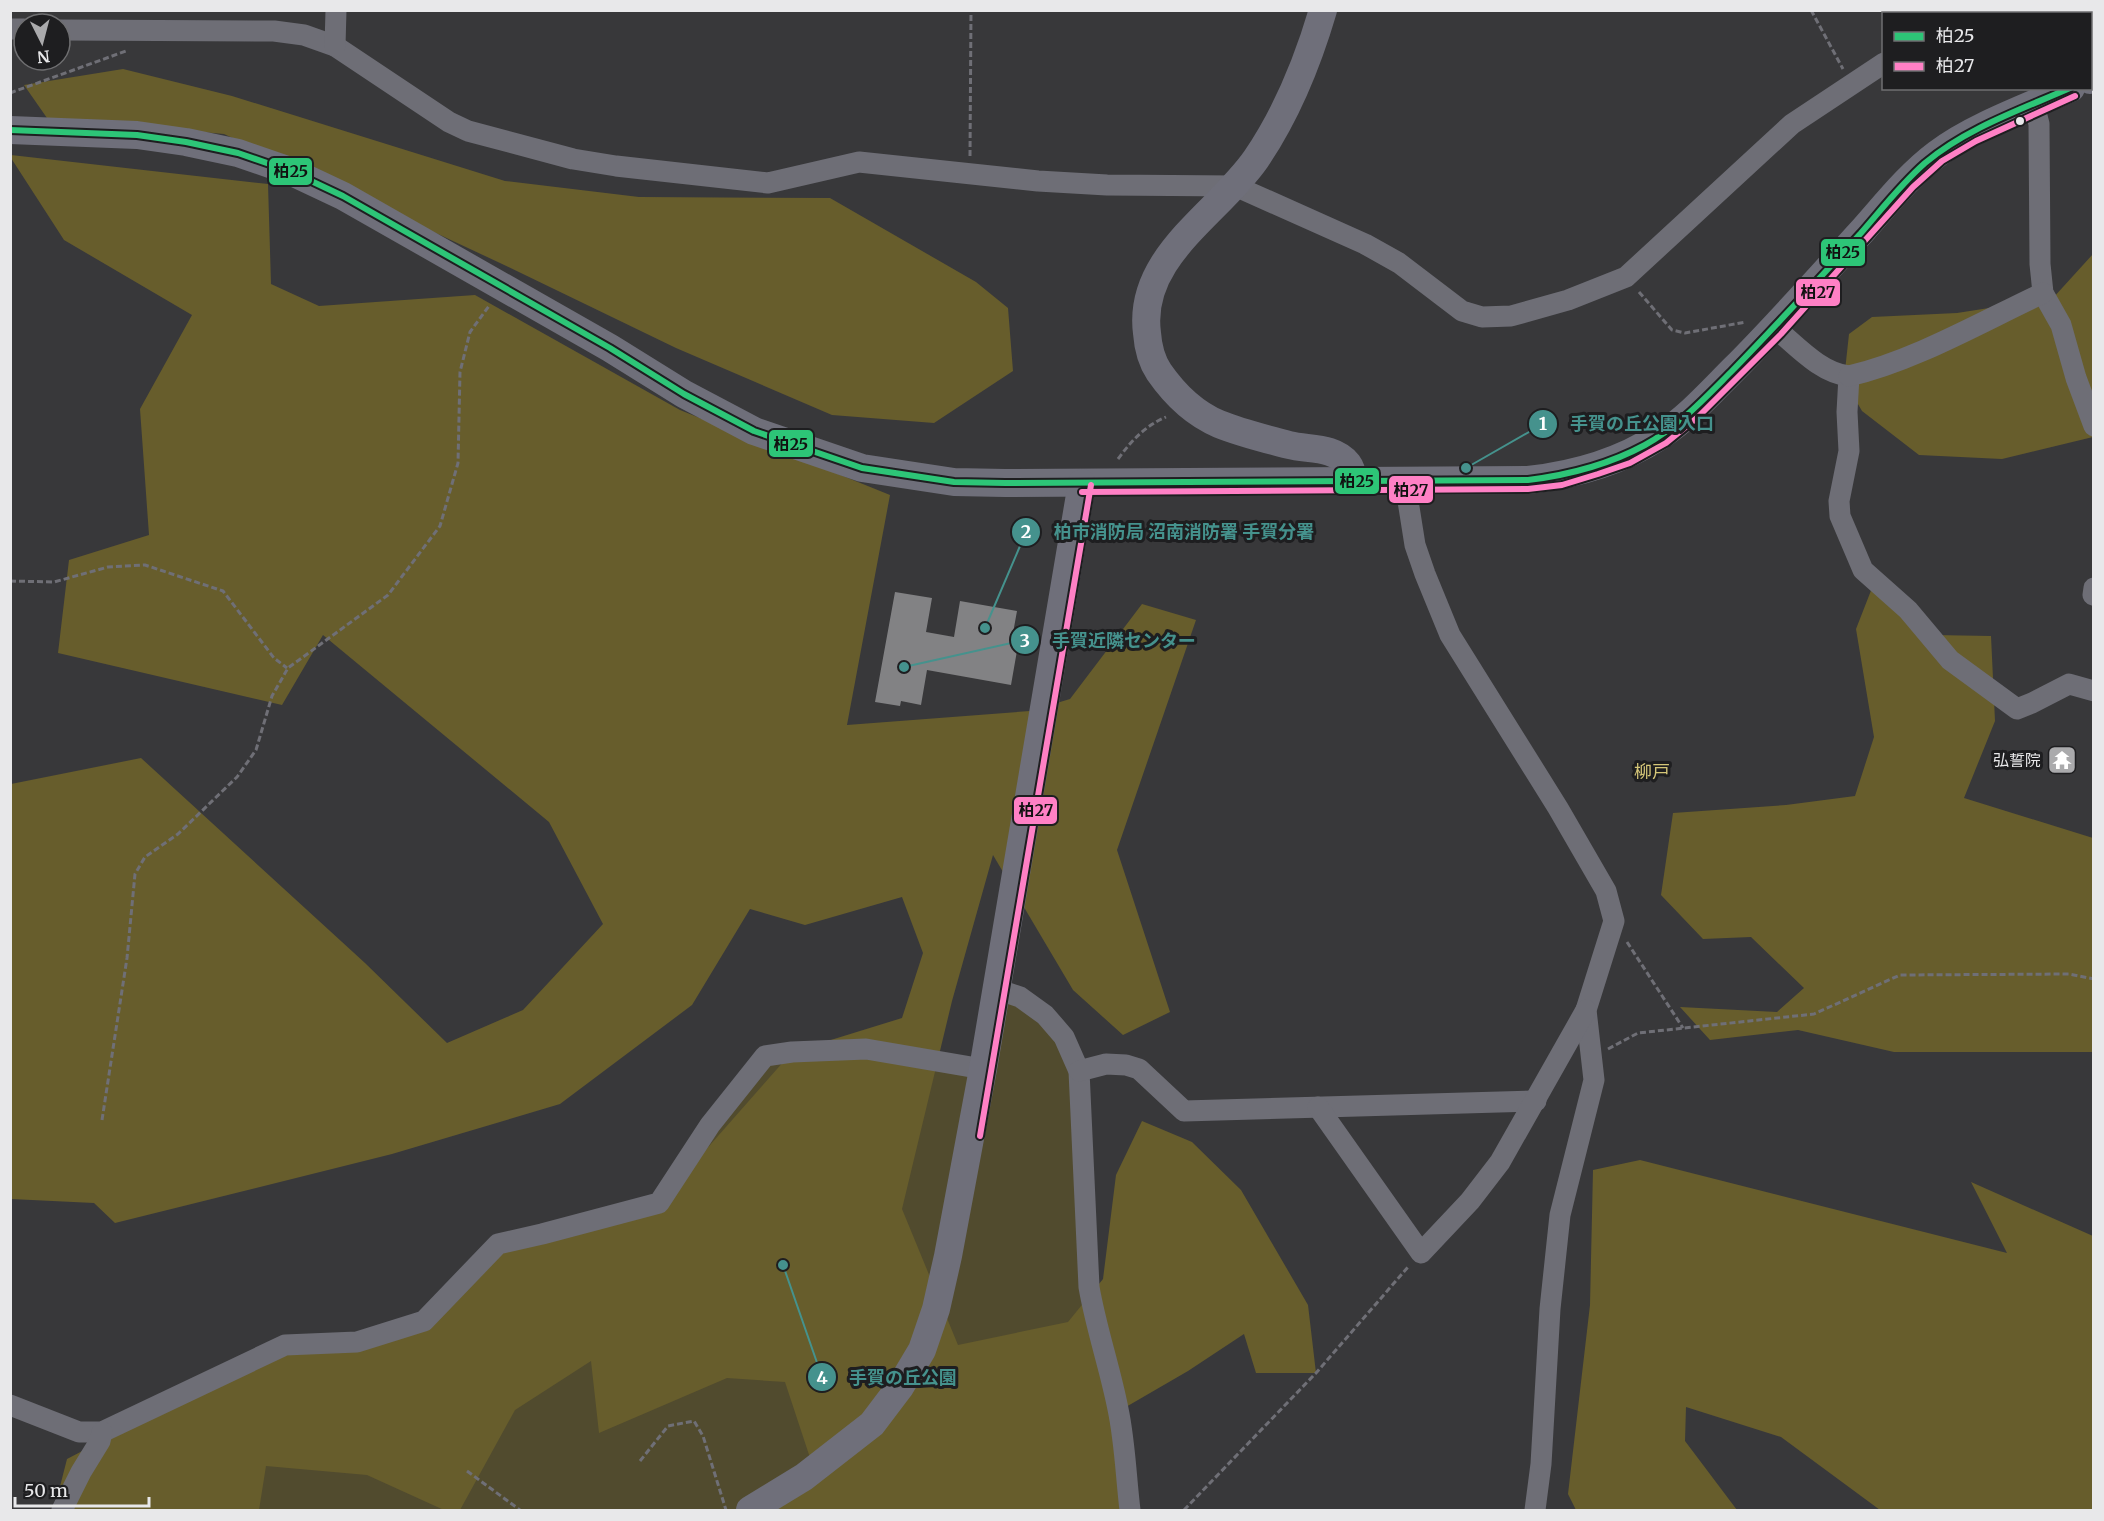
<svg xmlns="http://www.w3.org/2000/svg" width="2104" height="1521" viewBox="0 0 2104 1521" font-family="Merriweather,'Noto Sans JP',serif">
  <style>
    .green { fill: #514b2e }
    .forest { fill: #675d2c }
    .building { fill: #828284 }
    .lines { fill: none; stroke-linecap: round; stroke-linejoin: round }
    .path { stroke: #6f6f76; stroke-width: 3; stroke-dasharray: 6 3; stroke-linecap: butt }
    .street { stroke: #6e6e76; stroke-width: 21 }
    .secondary { stroke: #6f6f7a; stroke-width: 28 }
    .bus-1-casing { stroke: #1e1e20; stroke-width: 10 }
    .bus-2-casing { stroke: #1e1e20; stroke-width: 10 }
    .bus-1 { stroke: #2dc577; stroke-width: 6 }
    .bus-2 { stroke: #ff80c5; stroke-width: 6 }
    .bus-dot { fill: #e8e8ea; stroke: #1e1e20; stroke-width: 2 }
    .labels { text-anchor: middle; stroke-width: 6; stroke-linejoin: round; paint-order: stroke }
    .poi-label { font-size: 16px; fill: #e8e8ea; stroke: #1e1e20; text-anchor: end }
    .neighbourhood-label { font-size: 18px; fill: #d5c678; stroke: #1e1e20 }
    .leader { fill: none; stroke: #45928d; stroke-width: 2 }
    .callout-dot { fill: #45928d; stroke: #1e1e20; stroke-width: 2 }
    .mark-label { font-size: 18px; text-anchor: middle; font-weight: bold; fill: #fff }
    .callout-label { font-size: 18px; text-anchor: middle; font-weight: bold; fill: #45928d; stroke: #1e1e20; stroke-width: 6; stroke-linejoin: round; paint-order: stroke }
    .line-badge { stroke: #1e1e20; stroke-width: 2 }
    .pale-badge-label { font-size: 16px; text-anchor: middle; font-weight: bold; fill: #111 }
  </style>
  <rect width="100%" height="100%" fill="#38383a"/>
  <!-- green -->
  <path class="green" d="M 996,989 L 1020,997 L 1071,1051 L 1089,1287 L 1129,1510 L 62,1510 L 357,1342 L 659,1203 L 765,1056 L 982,1069 Z"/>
  <!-- forest -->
  <g class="forest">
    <path d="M 123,69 L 232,96 L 505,181 L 639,197 L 830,198 L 976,282 L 1008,308 L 1013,371 L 934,423 L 832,415 L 676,348 L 500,263 L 224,134 L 47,118 L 24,85 Z"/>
    <path d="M 11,155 L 268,184 L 271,284 L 319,306 L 475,295 L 680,410 L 890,495 L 847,725 L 1030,711 L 1070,699 L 1142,604 L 1196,620 L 1117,850 L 1170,1012 L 1123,1035 L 1073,990 L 993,855 L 952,1001 L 902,1209 L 958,1345 L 1068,1322 L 1103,1279 L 1116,1175 L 1142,1121 L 1192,1142 L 1241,1190 L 1308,1305 L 1316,1373 L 1256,1373 L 1244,1334 L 1188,1371 L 1119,1411 L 1129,1510 L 775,1510 L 818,1482 L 785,1382 L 727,1378 L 599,1433 L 591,1361 L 515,1410 L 460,1510 L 444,1510 L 367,1475 L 266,1466 L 259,1510 L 54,1510 L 67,1459 L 285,1345 L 405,1327 L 498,1244 L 659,1203 L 792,1052 L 902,1018 L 923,953 L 902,897 L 805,925 L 750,909 L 692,1005 L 560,1104 L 392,1154 L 115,1223 L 94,1203 L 11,1199 L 11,784 L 141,758 L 365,963 L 447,1043 L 523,1010 L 603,924 L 549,822 L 323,635 L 282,705 L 58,653 L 69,560 L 149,535 L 140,409 L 192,315 L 64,240 L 11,158 Z"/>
    <path d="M 2093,254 L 2093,437 L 2002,459 L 1919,455 L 1862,411 L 1844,380 L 1849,334 L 1872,317 L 1957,313 L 2053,298 Z"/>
    <path d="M 1872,588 L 1933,635 L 1991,636 L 1995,721 L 1964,798 L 2093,838 L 2093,1052 L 1894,1052 L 1798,1030 L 1710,1040 L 1680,1007 L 1777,1012 L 1804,988 L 1751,937 L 1703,939 L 1661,895 L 1673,813 L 1786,805 L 1855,796 L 1874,737 L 1856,629 Z"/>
    <path d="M 1640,1160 L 2007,1253 L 1971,1182 L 2093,1236 L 2093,1510 L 1880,1510 L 1781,1437 L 1686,1407 L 1685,1441 L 1737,1510 L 1576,1510 L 1568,1494 L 1590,1305 L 1593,1170 Z"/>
  </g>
  <!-- building -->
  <path class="building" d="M 895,592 L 932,598 L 926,632 L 954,637 L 960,601 L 1017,611 L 1011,644 L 1018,645 L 1011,685 L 927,670 L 921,705 L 901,701 L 900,706 L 875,702 Z"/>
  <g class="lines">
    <!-- path -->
    <g class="path">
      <path d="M 1811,10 L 1843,69"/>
      <path d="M 10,93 L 126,51"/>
      <path d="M 970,156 L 971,10"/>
      <path d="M 1639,292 L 1672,330 L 1685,333 L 1746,322"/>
      <path d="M 1118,459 C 1132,440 1145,426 1166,417"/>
      <path d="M 10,581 L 54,582 L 108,567 L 145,565 L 223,591 L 274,658 L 287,668"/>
      <path d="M 1627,942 L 1683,1028"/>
      <path d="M 1608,1049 L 1638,1033 L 1814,1014 L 1900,975 L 2069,974 L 2094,979"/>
      <path d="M 102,1120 L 127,958 L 135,874 L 145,857 L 178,834 L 237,777 L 256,750 L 272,696 L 288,668 L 388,595 L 440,526 L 458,463 L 460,372 L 470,332 L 489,306"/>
      <path d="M 640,1461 L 668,1426 L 694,1421 L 703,1436 L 726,1510"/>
      <path d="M 467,1471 L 520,1510"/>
      <path d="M 1184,1510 L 1316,1373 L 1408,1267"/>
    </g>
    <!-- street -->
    <g class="street">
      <path d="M 1969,14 L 1975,10"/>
      <path d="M 10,29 L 24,29"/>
      <path d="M 60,30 L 274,31 L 304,35 L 335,46 L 449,122 L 468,131 L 573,159 L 616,166 L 768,183 L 859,162 L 1038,181 L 1107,185 L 1235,186 L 1365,244 L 1399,263 L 1462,311 L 1482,317 L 1511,316 L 1568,300 L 1626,277 L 1792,124 L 1884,63"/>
      <path d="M 335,46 L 336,10"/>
      <path d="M 2034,105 L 2039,124 L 2040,264 L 2043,293 L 2061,325 L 2076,378 L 2094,426"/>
      <path d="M 1775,328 C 1796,345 1820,373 1849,376 L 1847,412 L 1849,451 L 1839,501 L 1840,516 L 1863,570 L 1908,610 L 1950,660 L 2017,709 L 2032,703 L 2069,684 L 2094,691"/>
      <path d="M 1849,376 C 1914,361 1981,322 2043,293"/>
      <path d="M 1405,482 L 1415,545 L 1425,574 L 1450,635 L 1558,808 L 1606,891 L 1614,921 L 1586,1010 L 1594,1080 L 1560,1215 L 1550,1309 L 1541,1464 L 1535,1510"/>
      <path d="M 2093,595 L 2094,588"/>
      <path d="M 996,989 L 1020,997 L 1045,1015 L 1064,1037 L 1079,1071 L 1089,1287 C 1096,1328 1110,1368 1118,1409 C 1125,1442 1126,1477 1130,1510"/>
      <path d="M 1079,1071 L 1106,1064 L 1126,1065 L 1139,1069 L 1184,1111 L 1536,1101"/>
      <path d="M 1318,1107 L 1421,1253 L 1470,1201 L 1500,1162 L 1586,1010"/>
      <path d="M 10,1405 L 79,1432 L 102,1432 L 285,1345 L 357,1342 L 424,1321 L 498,1244 L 542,1234 L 659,1203 L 710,1125 L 765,1056 L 792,1052 L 866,1049 L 983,1069"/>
      <path d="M 62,1510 L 81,1472 L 100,1441 L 102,1432"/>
    </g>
    <!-- secondary -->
    <g class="secondary">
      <path d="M 1323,10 C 1308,61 1286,115 1256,159 C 1218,214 1137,257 1147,333 C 1148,347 1151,360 1159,372 C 1175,395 1193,413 1219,424 C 1241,433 1266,439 1289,445 C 1308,450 1334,446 1348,464 C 1351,468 1353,476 1354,481"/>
      <path d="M 2090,80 L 2094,79"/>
      <path d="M 10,130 L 137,135 L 186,142 L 238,153 L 290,171 L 343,196 L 610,348 L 684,394 L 754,431 L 862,468 L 954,482 L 1005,483 L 1528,480 C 1574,475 1620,462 1660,436 C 1688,418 1711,392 1734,369 C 1779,324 1821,276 1864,229 C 1887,203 1909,175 1937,154 C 1972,127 2030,106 2071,88"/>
      <path d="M 750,1510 L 804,1477 L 872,1424 L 900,1387 L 922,1350 L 936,1309 L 948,1256 L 983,1069 L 1082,483"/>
    </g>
    <!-- bus-1 casing -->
    <g class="bus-1-casing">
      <path id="bus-1" d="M 10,130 L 137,135 L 186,142 L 238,153 L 290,171 L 343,196 L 610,348 L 684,394 L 754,431 L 862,468 L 954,482 L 1005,483 L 1528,480 C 1569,475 1608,465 1645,445 C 1678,427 1704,399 1731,372 C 1775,327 1818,280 1861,233 C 1882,209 1901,184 1925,163 C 1967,128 2020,110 2070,88"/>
    </g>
    <!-- bus-2 casing -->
    <g class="bus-2-casing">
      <g id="bus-2">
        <path d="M 1082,492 L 1528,489 L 1562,485 L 1598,474 L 1630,463 L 1666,443 L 1698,417 L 1781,334 L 1913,187 L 1942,161 L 1976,141 L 2075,96"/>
        <path d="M 980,1136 L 1091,485"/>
      </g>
    </g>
    <!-- bus-1 -->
    <use href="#bus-1" class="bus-1"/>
    <!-- bus-2 -->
    <use href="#bus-2" class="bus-2"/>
  </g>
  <!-- icons -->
  <defs>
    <g id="temple-square" transform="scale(1.5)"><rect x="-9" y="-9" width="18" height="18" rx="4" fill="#aaaaac" stroke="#1e1e20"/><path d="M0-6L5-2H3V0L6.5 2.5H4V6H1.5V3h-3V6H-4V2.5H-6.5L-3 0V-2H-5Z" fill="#fff"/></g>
  </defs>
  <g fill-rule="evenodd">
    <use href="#temple-square" x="2062" y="760"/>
  </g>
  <!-- markers -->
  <circle class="bus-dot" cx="2020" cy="121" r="5"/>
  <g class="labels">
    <!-- poi labels -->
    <g class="poi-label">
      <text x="2041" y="766">弘誓院</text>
    </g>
    <!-- neighbourhood labels -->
    <g class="neighbourhood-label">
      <text x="1652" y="778">柳戸</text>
    </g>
  </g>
  <!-- callouts -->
  <path class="leader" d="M1466 468L1543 424M985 628L1026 532M904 667L1025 640M783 1265L822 1377"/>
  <g class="callout-dot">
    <circle cx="1466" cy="468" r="6"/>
    <circle cx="985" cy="628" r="6"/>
    <circle cx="904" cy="667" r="6"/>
    <circle cx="783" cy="1265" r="6"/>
    <circle cx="1543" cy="424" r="15"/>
    <circle cx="1026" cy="532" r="15"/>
    <circle cx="1025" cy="640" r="15"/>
    <circle cx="822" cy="1377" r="15"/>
  </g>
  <g class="mark-label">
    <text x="1543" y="430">1</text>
    <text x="1026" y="538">2</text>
    <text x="1025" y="647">3</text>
    <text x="822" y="1384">4</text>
  </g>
  <g class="callout-label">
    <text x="1642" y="430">手賀の丘公園入口</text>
    <text x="1184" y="538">柏市消防局 沼南消防署 手賀分署</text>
    <text x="1124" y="647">手賀近隣センター</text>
    <text x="903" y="1384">手賀の丘公園</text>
  </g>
  <g class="line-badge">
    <rect x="268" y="157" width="45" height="29" rx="6" fill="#2dc577"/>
    <rect x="1820" y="238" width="46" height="29" rx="6" fill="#2dc577"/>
    <rect x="1795" y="278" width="46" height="29" rx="6" fill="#ff80c5"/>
    <rect x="768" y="429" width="46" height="29" rx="6" fill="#2dc577"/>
    <rect x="1334" y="467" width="46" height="28" rx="6" fill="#2dc577"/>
    <rect x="1388" y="475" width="46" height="29" rx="6" fill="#ff80c5"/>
    <rect x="1013" y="796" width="45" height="29" rx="6" fill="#ff80c5"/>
  </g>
  <g class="pale-badge-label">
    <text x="291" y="177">柏25</text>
    <text x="1843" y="258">柏25</text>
    <text x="1818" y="298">柏27</text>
    <text x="791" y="450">柏25</text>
    <text x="1357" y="487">柏25</text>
    <text x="1411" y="496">柏27</text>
    <text x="1036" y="816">柏27</text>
  </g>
  <!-- border -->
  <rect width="2104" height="1521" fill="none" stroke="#e8e8ea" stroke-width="24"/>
  <!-- legend -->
  <rect x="1882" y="12" width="210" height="78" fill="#1e1e20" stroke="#6f6f71" stroke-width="1.5"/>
  <rect x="1894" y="32" width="30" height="9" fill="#2dc577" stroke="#6f6f71" stroke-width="1.5"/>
  <text x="1936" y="42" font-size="18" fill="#e8e8ea">柏25</text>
  <rect x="1894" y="62" width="30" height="9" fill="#ff80c5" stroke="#6f6f71" stroke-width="1.5"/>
  <text x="1936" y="72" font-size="18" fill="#e8e8ea">柏27</text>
  <!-- north arrow -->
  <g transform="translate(42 42) rotate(174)"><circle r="28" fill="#1e1e20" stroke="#6f6f71" stroke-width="1.5"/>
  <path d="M0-4.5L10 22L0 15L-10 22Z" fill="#aaaaac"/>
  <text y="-9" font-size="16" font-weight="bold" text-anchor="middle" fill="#e8e8ea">N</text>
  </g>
  <!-- scale -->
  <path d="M15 1497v9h134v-9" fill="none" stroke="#e8e8ea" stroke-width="3"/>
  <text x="24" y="1497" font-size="18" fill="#e8e8ea" stroke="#1e1e20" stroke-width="4.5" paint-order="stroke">50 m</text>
</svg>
